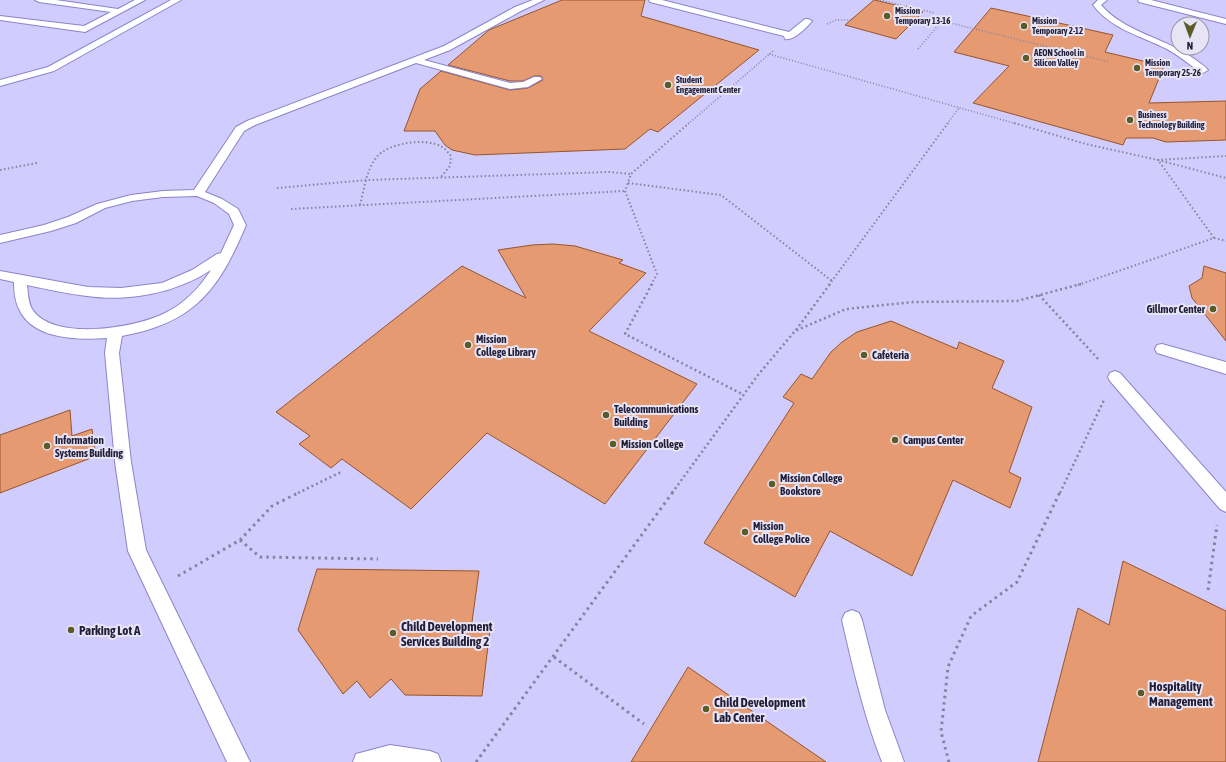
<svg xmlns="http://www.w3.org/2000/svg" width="1226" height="762" viewBox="0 0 1226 762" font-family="'Asap Condensed',sans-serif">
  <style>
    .built { fill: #d1ccfe; fill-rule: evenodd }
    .building { fill: #e59a71; stroke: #98542c }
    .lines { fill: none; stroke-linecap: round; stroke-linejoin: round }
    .service-casing { stroke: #8c83ca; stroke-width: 2 }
    .path-far3 { stroke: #8683a1; stroke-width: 1.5; stroke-dasharray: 1 2; stroke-linecap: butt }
    .path-far2 { stroke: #8683a1; stroke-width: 2; stroke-dasharray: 1.5 2.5; stroke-linecap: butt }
    .path-far1 { stroke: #8683a1; stroke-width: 2.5; stroke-dasharray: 2 3; stroke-linecap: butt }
    .path { stroke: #8683a1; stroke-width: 3; stroke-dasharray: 2.5 4; stroke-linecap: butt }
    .service { fill: #fff; fill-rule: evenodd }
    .poi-dot { fill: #5b5b28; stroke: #e7e5f5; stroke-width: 1.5 }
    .labels { text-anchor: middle; stroke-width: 4; stroke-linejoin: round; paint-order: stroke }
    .far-poi-label { font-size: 9px; font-weight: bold; fill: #221e3a; stroke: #e7e5f5; text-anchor: start }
    .poi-label { font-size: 11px; font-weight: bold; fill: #221e3a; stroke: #e7e5f5; text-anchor: start }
    .near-poi-label { font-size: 13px; font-weight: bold; fill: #221e3a; stroke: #e7e5f5; text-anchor: start }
  </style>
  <rect width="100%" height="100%" fill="#d9d6f5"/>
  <!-- built -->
  <path class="built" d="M 0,0 L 1226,0 L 1226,762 L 0,762 ZM 1178,24 L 1202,24 L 1202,48 L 1178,48 Z"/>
  <!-- building -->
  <g class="building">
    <path d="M 562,0 L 645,0 L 641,16 L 759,50 L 658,132 L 650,129 L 625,149 L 475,155 L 452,150 L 445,145 L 435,131 L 404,131 L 420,89 L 441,71 L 510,90 L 528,88 L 543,80 L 541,76 L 534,76 L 523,81 L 510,81 L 448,65 L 489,30 Z"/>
    <path d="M 874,0 L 875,0 L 923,12 L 896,39 L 845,25 Z"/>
    <path d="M 991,8 L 1113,35 L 1105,52 L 1164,66 L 1149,103 L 1226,101 L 1226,140 L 1166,142 L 1153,138 L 1126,138 L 1123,145 L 973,103 L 1009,66 L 954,52 Z"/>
    <path d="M 553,244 L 575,246 L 623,260 L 619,263 L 646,273 L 589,331 L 697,384 L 605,504 L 487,433 L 411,509 L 342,459 L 331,468 L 299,444 L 310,436 L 276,412 L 462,266 L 526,298 L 498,250 L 532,245 Z"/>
    <path d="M 1204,266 L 1226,273 L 1226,341 L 1192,298 L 1189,286 L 1202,278 Z"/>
    <path d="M 891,321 L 957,349 L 959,342 L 1004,361 L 992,388 L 1032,407 L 1009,472 L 1021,478 L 1010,508 L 953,480 L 912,576 L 830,531 L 795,597 L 704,543 L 794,403 L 783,397 L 801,374 L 812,379 L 831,352 L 842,342 L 857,332 Z"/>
    <path d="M 70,410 L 72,436 L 92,429 L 96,456 L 0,493 L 0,435 Z"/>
    <path d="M 1123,561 L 1226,611 L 1226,762 L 1038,762 L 1078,608 L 1109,625 Z"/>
    <path d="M 317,569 L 479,571 L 471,629 L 490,629 L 482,696 L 405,695 L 391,679 L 370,698 L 357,681 L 343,694 L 298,630 Z"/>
    <path d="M 688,667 L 826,762 L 631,762 Z"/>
  </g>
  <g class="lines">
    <!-- service casing -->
    <g class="service-casing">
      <g id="service">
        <path d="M 35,0 L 56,0 L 118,9 L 135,0 L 145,0 L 85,32 L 0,20 L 0,16 L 84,26 L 111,12 L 39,2 Z"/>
        <path d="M 171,0 L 181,0 L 54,71 L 0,86 L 0,80 L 48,67 Z"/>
        <path d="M 533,0 L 544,0 L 521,11 L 450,50 L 424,60 L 510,83 L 523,82 L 534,77 L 540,77 L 542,79 L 528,87 L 510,89 L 416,63 L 255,125 L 244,131 L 205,192 L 222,199 L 238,209 L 246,225 C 219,290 194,323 122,336 L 119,353 L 131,462 L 146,550 L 250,762 L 227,762 L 128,551 L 115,462 L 105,353 L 107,338 C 78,340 33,340 19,309 C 15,301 14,291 14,282 L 0,279 L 0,271 L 88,287 L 121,288 L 162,283 L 192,270 L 217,254 L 221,253 L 234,225 L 229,214 L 214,203 L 197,196 L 163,197 L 132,201 L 105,208 L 76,223 L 51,231 L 0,243 L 0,235 L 44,225 L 68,217 L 97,204 L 131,195 L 163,191 L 194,190 L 236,127 L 247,121 L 444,46 L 515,7 ZM 211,270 C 200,287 184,304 165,313 C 136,328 53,342 32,309 C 28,302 28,292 27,285 C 47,289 67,294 87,296 C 129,302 176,293 211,270 Z"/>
        <path d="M 649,0 L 662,0 L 789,32 L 805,19 L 808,19 L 812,21 C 807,27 794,41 785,39 L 784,36 L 650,2 Z"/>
        <path d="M 1098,0 L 1107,0 L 1101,5 C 1124,32 1165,38 1193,58 C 1198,62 1204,65 1208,70 L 1203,73 L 1200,72 C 1189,64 1178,55 1167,49 C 1141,36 1111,29 1093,5 Z"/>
        <path d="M 1138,0 L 1151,0 L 1226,19 L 1226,24 L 1139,2 Z"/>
        <path d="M 1162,344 L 1226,362 L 1226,374 L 1157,353 L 1155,349 L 1157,345 Z"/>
        <path d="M 1115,371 L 1120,373 L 1226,492 L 1226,512 L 1220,509 L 1110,381 L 1108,377 L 1110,373 Z"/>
        <path d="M 852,610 L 859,613 L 862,620 L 885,710 L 904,762 L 882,762 C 864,716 853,668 842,620 L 845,613 Z"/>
        <path d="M 390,745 L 430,751 L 438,754 L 441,762 L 353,762 L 356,754 Z"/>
      </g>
    </g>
    <!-- path-far3 -->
    <g class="path-far3">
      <path d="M 880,0 L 935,13"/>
      <path d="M 827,24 L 836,20 L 851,20"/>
      <path d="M 918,49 L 942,21 L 1110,62"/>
      <path d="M 769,54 L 1017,124"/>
      <path d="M 688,124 L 773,51"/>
      <path d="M 947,124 L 959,108"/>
    </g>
    <!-- path-far2 -->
    <g class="path-far2">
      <path d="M 1014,123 L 1086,144 L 1158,160 L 1226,156"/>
      <path d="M 0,170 L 37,163"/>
      <path d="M 628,183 L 721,195 L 832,281"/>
      <path d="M 277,188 L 367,180 L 609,172 L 631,174"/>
      <path d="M 360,205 C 364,190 366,171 376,158 C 386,143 427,137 442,147 C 446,149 448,153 451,156 L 450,166 L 441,177"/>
      <path d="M 291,209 L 625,191"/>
      <path d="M 1214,238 L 1158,160 L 1226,178"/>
      <path d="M 651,285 L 657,274 L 625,191 L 631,174 L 689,123"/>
      <path d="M 829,285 L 948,123"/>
      <path d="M 1078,285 L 1214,238 L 1226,241"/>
    </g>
    <!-- path-far1 -->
    <g class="path-far1">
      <path d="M 652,284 L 625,334 L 744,395"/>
      <path d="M 1039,295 L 1100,361"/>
      <path d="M 796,330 L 830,284"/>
      <path d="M 298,493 L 341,472"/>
      <path d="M 672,493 L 758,375 L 795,331 L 846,309 L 913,302 L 1017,301 L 1081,284"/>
      <path d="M 1060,493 L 1104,400"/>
    </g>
    <!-- path -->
    <g class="path">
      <path d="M 240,540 L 260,557 L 378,559"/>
      <path d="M 178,576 L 240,540 L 272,506 L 300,492"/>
      <path d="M 1208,590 L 1217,525"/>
      <path d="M 554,657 L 644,724"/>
      <path d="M 476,762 L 673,492"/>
      <path d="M 949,762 L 941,732 L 948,667 L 971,616 L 1017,582 L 1060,492"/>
    </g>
    <!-- service -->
    <use href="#service" class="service"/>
  </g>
  <!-- markers -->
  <g class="poi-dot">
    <circle cx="887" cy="16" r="4"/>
    <circle cx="1024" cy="26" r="4"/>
    <circle cx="1026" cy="58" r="4"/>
    <circle cx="1137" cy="68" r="4"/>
    <circle cx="668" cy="85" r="4"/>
    <circle cx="1130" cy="120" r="4"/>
    <circle cx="1213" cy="309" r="4"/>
    <circle cx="468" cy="345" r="4"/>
    <circle cx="864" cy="355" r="4"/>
    <circle cx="606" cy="415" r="4"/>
    <circle cx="895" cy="440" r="4"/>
    <circle cx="613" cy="444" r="4"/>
    <circle cx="47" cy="446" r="4"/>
    <circle cx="772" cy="484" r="4"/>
    <circle cx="745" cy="532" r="4"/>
    <circle cx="71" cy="630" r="4"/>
    <circle cx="393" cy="633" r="4"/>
    <circle cx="1141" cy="693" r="4"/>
    <circle cx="706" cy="709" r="4"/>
  </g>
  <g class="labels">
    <!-- far-poi labels -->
    <g class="far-poi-label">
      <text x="895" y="14">Mission<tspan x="895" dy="10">Temporary 13-16</tspan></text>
      <text x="1032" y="24">Mission<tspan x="1032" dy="10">Temporary 2-12</tspan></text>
      <text x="1034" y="56">AEON School in<tspan x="1034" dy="10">Silicon Valley</tspan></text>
      <text x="1145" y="66">Mission<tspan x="1145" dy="10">Temporary 25-26</tspan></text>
      <text x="676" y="83">Student<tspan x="676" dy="10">Engagement Center</tspan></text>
      <text x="1138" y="118">Business<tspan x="1138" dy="10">Technology Building</tspan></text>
    </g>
    <!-- poi labels -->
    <g class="poi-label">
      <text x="1205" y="313" text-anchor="end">Gillmor Center</text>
      <text x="476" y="343">Mission<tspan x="476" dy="13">College Library</tspan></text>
      <text x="872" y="359">Cafeteria</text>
      <text x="614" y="413">Telecommunications<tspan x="614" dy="13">Building</tspan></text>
      <text x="55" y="444">Information<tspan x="55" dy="13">Systems Building</tspan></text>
      <text x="903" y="444">Campus Center</text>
      <text x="621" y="448">Mission College</text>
      <text x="780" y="482">Mission College<tspan x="780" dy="13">Bookstore</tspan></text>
      <text x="753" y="530">Mission<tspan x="753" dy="13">College Police</tspan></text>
    </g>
    <!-- near-poi labels -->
    <g class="near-poi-label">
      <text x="401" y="631">Child Development<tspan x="401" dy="15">Services Building 2</tspan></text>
      <text x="79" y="635">Parking Lot A</text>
      <text x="1149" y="691">Hospitality<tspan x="1149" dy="15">Management</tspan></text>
      <text x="714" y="707">Child Development<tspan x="714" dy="15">Lab Center</tspan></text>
    </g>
  </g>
  <!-- north arrow -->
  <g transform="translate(1190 36) rotate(181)"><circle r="19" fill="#e7e5f5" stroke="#9895aa"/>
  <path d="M0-3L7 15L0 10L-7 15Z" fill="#5b5b28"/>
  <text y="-6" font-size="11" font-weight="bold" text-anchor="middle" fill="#221e3a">N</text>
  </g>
</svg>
